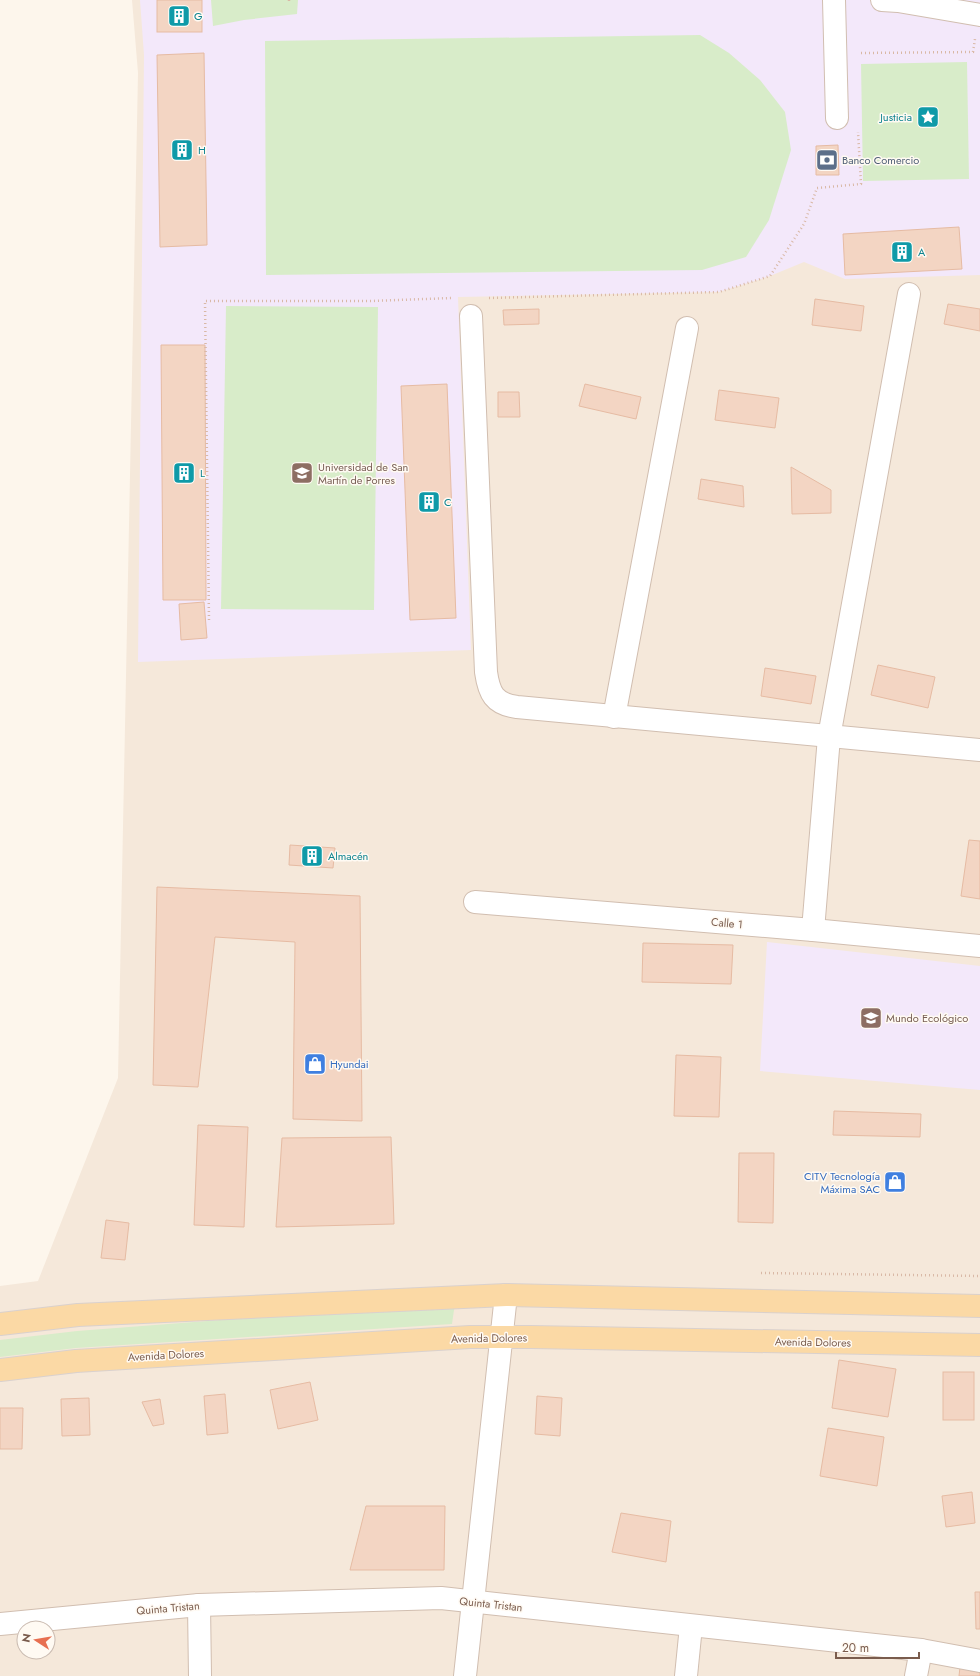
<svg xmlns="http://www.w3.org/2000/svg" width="980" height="1676" viewBox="0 0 980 1676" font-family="Jost,sans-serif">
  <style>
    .residential { fill: #f5e8da; fill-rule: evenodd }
    .education { fill: #f3e8fa }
    .green { fill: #d8ecc9 }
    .building { fill: #f3d5c3; stroke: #e6bba3 }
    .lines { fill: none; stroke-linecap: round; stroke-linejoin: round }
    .minor-casing { stroke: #d1beb0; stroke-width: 24 }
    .major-casing { stroke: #dad1cd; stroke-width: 24 }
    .path { stroke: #d9b8a5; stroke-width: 2.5; stroke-dasharray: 1 3; stroke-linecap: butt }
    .minor { stroke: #fff; stroke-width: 22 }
    .major { stroke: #fbd9a5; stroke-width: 22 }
    .labels { text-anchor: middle; stroke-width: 3; stroke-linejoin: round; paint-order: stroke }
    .culture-label { font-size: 11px; fill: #0d838f; stroke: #fffaf3; text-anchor: start }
    .service-label { font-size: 11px; fill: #4e5e75; stroke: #fffaf3; text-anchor: start }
    .education-label { font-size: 11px; fill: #785e54; stroke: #fffaf3; text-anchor: start }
    .street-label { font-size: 11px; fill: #7a5c4d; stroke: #fffaf3 }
    .shop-label { font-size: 11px; fill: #366cbe; stroke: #fffaf3; text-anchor: start }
  </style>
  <rect width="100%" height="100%" fill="#fdf6ec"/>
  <!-- residential -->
  <path class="residential" d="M 132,0 L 980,0 L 980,1676 L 0,1676 L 0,1286 L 38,1281 L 118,1078 L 138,73 ZM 24,1628 L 48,1628 L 48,1652 L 24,1652 Z"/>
  <!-- education -->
  <g class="education">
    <path d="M 140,0 L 980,0 L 980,275 L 845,279 L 804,262 L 770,276 L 719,292 L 458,297 L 471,650 L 138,662 L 144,55 Z"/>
    <path d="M 767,942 L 980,966 L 980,1090 L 760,1071 Z"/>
  </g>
  <!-- green -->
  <g class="green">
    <path d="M 211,0 L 298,0 L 297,14 L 244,20 L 213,26 Z"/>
    <path d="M 700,35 L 729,53 L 760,80 L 785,112 L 791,150 L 769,220 L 746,257 L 702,270 L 266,275 L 265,41 Z"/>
    <path d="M 967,62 L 969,179 L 863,181 L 861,64 Z"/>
    <path d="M 226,306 L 378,307 L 374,610 L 221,609 Z"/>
    <path d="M 455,1303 L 452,1324 L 76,1348 L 0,1357 L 0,1340 L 77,1331 L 405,1306 Z"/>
  </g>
  <!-- building -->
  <g class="building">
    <rect x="157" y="0" width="45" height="32"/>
    <path d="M 204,53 L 207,245 L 160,247 L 157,55 Z"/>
    <path d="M 838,145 L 839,175 L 816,175 L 816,146 Z"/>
    <path d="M 959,227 L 962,269 L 845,275 L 843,234 Z"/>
    <path d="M 815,299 L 864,306 L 861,331 L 812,325 Z"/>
    <path d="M 948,304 L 980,309 L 980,331 L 944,324 Z"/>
    <path d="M 539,309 L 539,324 L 504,325 L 503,310 Z"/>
    <path d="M 161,345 L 205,345 L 206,600 L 163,600 Z"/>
    <path d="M 447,384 L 456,618 L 410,620 L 401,386 Z"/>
    <path d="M 585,384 L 641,397 L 636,419 L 579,406 Z"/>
    <path d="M 719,390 L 779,398 L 775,428 L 715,420 Z"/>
    <path d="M 498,392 L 519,392 L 520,417 L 498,417 Z"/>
    <path d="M 791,467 L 831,490 L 831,513 L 792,514 Z"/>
    <path d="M 701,479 L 743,486 L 744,507 L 698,499 Z"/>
    <path d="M 204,602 L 207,638 L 181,640 L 179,604 Z"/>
    <path d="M 878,665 L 935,677 L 928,708 L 871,695 Z"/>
    <path d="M 765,668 L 816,676 L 811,704 L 761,696 Z"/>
    <path d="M 969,840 L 980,841 L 980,899 L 961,896 Z"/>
    <path d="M 290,845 L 335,848 L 333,868 L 289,865 Z"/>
    <path d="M 157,887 L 360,896 L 362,1121 L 293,1119 L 295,942 L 215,937 L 198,1087 L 153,1085 Z"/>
    <path d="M 643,943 L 733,945 L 731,984 L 642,982 Z"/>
    <path d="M 676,1055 L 721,1057 L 719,1117 L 674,1116 Z"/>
    <path d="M 834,1111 L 921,1114 L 920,1137 L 833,1135 Z"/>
    <path d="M 198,1125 L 248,1127 L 244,1227 L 194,1225 Z"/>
    <path d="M 391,1137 L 394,1224 L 276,1227 L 282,1138 Z"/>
    <path d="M 739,1153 L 774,1153 L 773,1223 L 738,1222 Z"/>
    <path d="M 106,1220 L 129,1223 L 125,1260 L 101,1258 Z"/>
    <path d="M 839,1360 L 896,1369 L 888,1417 L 832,1408 Z"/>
    <rect x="943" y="1372" width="31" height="48"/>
    <path d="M 310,1382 L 318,1420 L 278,1429 L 270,1390 Z"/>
    <path d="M 225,1394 L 228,1433 L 207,1435 L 204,1396 Z"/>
    <path d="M 537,1396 L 562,1398 L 560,1436 L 535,1434 Z"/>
    <path d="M 89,1398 L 90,1435 L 62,1436 L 61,1399 Z"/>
    <path d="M 160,1399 L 164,1424 L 153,1426 L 142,1402 Z"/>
    <path d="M 0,1408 L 23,1408 L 22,1449 L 0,1449 Z"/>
    <path d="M 828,1428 L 884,1437 L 877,1486 L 820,1476 Z"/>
    <path d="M 972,1492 L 975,1523 L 946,1527 L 942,1496 Z"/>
    <path d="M 366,1506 L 445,1506 L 444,1570 L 350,1570 Z"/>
    <path d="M 621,1513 L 671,1521 L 666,1562 L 612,1552 Z"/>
    <path d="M 975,1592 L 980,1592 L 980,1629 L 976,1629 Z"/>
    <path d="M 960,1667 L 980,1670 L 980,1676 L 959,1676 Z"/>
  </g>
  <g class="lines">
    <!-- minor casing -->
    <g class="minor-casing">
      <g id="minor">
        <path d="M 834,0 L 837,118"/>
        <path d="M 882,0 L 898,1 L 980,15"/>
        <path d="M 471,316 L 486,672 C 489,693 494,704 517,707 L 980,750"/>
        <path d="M 614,717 L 687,328"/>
        <path d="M 475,902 L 813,930 L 980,946"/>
        <path d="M 813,930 L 829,737 L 909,294"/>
        <path d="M 199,1605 L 200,1676"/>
        <path d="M 0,1624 L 199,1605 L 441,1598 L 921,1650 L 980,1661"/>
        <path d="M 465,1676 L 506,1295"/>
        <path d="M 686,1676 L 691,1626"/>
        <path d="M 916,1676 L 921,1650"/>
      </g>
    </g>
    <!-- major casing -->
    <g class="major-casing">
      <g id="major">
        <path d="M 0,1324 L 78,1315 L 506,1295 L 980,1306"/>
        <path d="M 0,1370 L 76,1361 L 470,1337 L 531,1337 L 980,1345"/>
      </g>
    </g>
    <!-- path -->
    <g class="path">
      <path d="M 289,0 L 289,1"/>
      <path d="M 861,53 L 973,52 L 975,39"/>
      <path d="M 489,298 L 719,292 L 770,276 L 804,224 L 817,188 L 861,184 L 858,132"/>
      <path d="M 209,620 L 205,301 L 371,301 L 452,298"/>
      <path d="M 761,1273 L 980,1276"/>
    </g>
    <!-- minor -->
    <use href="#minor" class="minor"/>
    <!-- major -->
    <use href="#major" class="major"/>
  </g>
  <!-- icons -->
  <defs>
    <g id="building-square" transform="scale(1.15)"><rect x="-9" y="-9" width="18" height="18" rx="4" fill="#0f9aa8" stroke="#fffaf3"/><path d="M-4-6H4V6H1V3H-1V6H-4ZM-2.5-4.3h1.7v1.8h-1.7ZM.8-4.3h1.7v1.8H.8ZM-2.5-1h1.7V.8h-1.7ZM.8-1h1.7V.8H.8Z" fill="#fff"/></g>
    <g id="sight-square" transform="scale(1.15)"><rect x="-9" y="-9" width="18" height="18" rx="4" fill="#0f9aa8" stroke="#fffaf3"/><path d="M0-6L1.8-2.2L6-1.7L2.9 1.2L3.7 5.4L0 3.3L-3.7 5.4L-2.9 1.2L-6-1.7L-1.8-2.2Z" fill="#fff"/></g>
    <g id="bank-square" transform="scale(1.15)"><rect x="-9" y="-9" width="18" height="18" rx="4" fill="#5c6f8a" stroke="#fffaf3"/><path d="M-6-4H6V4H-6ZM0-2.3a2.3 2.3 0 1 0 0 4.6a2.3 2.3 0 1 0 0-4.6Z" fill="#fff"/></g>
    <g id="university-square" transform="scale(1.15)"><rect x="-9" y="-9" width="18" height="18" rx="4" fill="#8d6e63" stroke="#fffaf3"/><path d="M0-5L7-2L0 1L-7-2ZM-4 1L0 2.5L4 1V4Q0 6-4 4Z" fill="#fff"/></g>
    <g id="school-square" transform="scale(1.15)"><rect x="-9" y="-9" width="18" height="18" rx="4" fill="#8d6e63" stroke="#fffaf3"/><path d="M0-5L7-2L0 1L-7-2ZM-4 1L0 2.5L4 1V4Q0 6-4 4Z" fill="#fff"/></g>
    <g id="shop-square" transform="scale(1.15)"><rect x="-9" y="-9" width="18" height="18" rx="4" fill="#3f7fe0" stroke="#fffaf3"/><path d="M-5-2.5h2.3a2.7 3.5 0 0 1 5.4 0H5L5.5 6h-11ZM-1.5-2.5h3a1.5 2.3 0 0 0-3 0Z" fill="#fff"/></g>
  </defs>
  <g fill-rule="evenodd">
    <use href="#building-square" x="179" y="16"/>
    <use href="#sight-square" x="928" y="117"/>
    <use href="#building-square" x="182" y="150"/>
    <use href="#bank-square" x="827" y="160"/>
    <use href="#building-square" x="902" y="252"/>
    <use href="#building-square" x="184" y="473"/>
    <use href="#university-square" x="302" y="473"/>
    <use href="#building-square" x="429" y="502"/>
    <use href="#building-square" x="312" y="856"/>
    <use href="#school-square" x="871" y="1018"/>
    <use href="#shop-square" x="315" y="1064"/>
    <use href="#shop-square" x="895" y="1182"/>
  </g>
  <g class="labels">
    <!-- culture labels -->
    <g class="culture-label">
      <text x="194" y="20">G</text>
      <text x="912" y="121" text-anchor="end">Justicia</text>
      <text x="198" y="154">H</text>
      <text x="918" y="256">A</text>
      <text x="200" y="477">L</text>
      <text x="444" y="506">C</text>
      <text x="328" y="860">Almacén</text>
    </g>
    <!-- service labels -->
    <g class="service-label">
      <text x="842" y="164">Banco Comercio</text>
    </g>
    <!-- education labels -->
    <g class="education-label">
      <text x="318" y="471">Universidad de San<tspan x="318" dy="13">Martín de Porres</tspan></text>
      <text x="886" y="1022">Mundo Ecológico</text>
    </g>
    <!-- street labels -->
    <g class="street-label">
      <text transform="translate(727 923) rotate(5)" y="4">Calle 1</text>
      <text transform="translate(489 1338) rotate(-1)" y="4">Avenida Dolores</text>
      <text transform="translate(813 1342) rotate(1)" y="4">Avenida Dolores</text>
      <text transform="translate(166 1355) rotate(-3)" y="4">Avenida Dolores</text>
      <text transform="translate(491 1604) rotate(6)" y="4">Quinta Tristan</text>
      <text transform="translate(168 1608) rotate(-5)" y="4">Quinta Tristan</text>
    </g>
    <!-- shop labels -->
    <g class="shop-label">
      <text x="330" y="1068">Hyundai</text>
      <text x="880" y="1180" text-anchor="end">CITV Tecnología<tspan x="880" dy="13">Máxima SAC</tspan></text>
    </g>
  </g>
  <!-- north arrow -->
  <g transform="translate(36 1640) rotate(282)"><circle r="19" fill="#fffaf3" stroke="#cabbb1"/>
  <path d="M0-3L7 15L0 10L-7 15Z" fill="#e76f51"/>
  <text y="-6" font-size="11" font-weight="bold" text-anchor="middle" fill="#7a5c4d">N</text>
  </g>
  <!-- scale -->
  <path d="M836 1652v6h83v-6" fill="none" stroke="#7a5c4d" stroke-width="2"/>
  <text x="842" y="1652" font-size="12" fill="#7a5c4d" stroke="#fffaf3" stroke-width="3" paint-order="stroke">20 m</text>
</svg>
